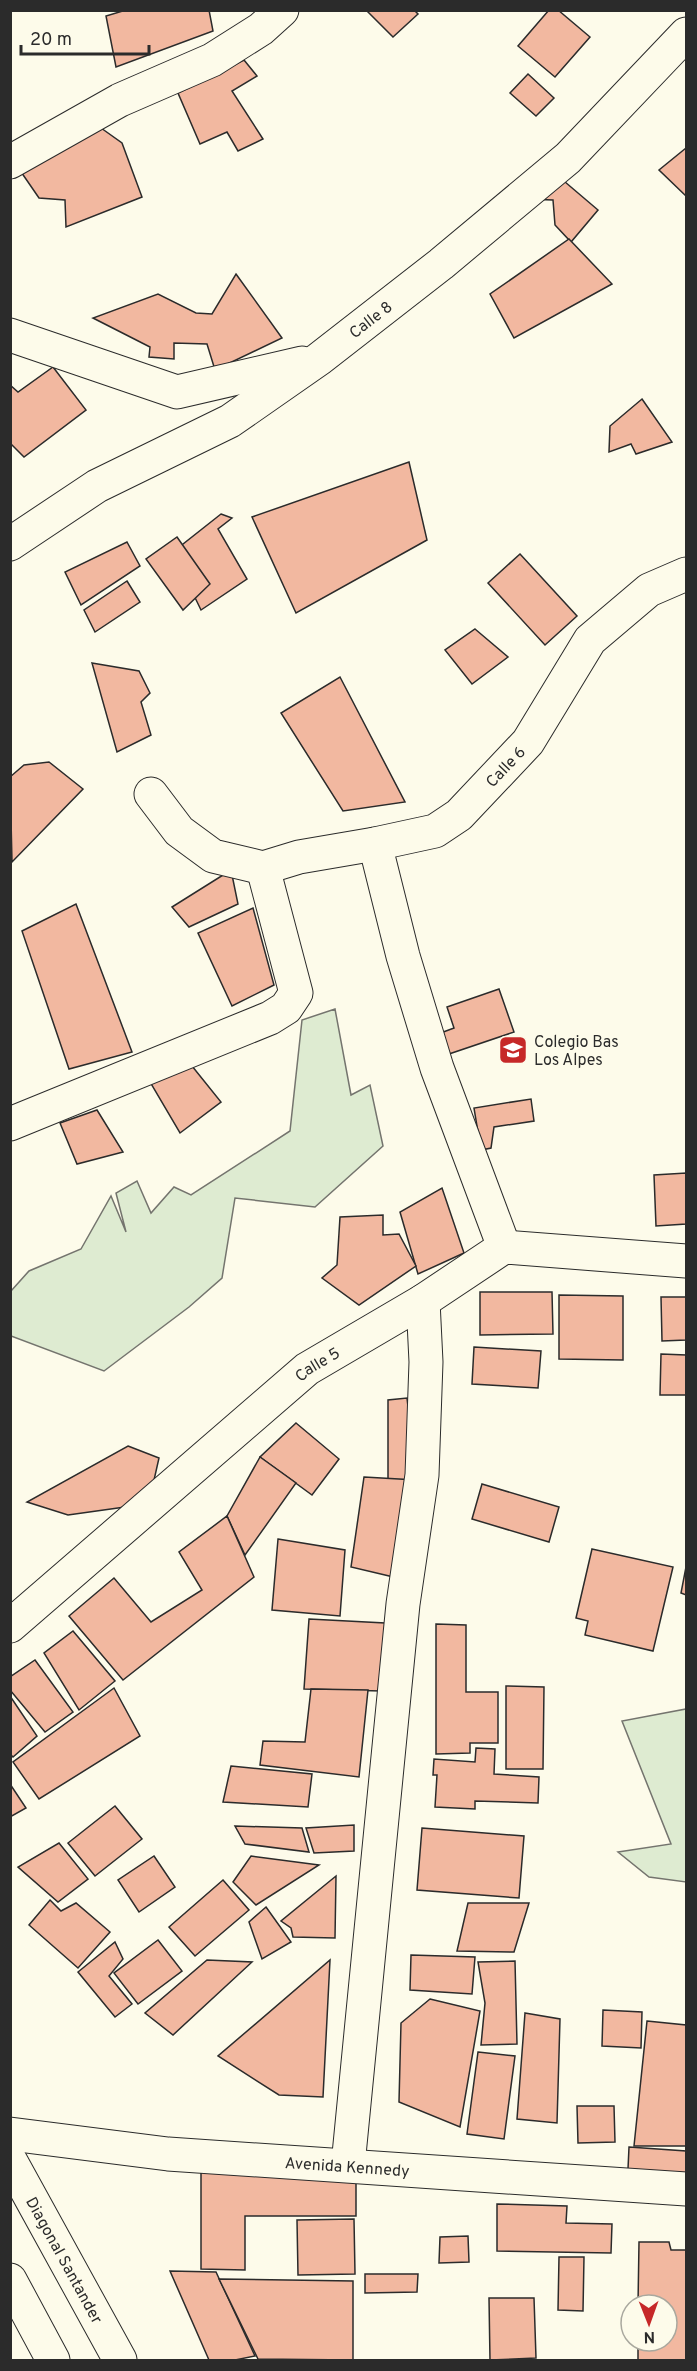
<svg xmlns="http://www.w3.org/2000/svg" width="697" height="2371" viewBox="0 0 697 2371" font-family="Overpass,sans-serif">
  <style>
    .green { fill: #deebd1; stroke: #74746e; stroke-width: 1.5 }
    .building { fill: #f2b8a0; stroke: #2b2b2b; stroke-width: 1.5 }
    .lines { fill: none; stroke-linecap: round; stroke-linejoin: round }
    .minor-casing { stroke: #2b2b2b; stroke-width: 35 }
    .major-casing { stroke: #2b2b2b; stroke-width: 35 }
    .minor { stroke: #fdfbea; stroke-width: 33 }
    .major { stroke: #fdfbea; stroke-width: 33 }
    .labels { text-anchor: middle; stroke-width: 4.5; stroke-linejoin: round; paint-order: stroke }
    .street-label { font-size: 16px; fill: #2b2b2b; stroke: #fdfbea }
    .poi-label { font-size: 16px; fill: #2b2b2b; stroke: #fdfbea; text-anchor: start }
  </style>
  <rect width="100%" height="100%" fill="#fdfbea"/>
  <!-- green -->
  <g class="green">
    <path d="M 335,1009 L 351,1095 L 370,1085 L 383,1146 L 315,1207 L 235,1198 L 222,1278 L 189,1307 L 104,1371 L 11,1336 L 11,1291 L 29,1271 L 81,1249 L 111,1196 L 126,1232 L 116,1193 L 137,1181 L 151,1213 L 174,1187 L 191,1195 L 290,1131 L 302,1020 Z"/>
    <path d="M 686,1709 L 686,1882 L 649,1877 L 618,1852 L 671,1844 L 622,1721 Z"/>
  </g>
  <!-- building -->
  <g class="building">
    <path d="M 126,10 L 209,10 L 213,31 L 116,67 L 106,16 Z"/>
    <path d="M 366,10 L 414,10 L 418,14 L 393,37 Z"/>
    <path d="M 549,10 L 558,10 L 590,37 L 555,77 L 518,46 Z"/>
    <path d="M 244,60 L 257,76 L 232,91 L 263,139 L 238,151 L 227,132 L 200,144 L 178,93 Z"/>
    <path d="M 528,74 L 554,98 L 536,116 L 510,93 Z"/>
    <path d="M 101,128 L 122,143 L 142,197 L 66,227 L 65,200 L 39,198 L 17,166 Z"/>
    <path d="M 686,148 L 686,196 L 659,170 Z"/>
    <path d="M 558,176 L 598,210 L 571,242 L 555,225 L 553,200 L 526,199 Z"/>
    <path d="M 569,239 L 612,284 L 514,338 L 490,294 Z"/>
    <path d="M 236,274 L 282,338 L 215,370 L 207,344 L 174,343 L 174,359 L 149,357 L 150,347 L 93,318 L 158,294 L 196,313 L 212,314 Z"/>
    <path d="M 53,367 L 86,410 L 24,457 L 10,443 L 10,385 L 18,392 Z"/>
    <path d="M 642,399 L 672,442 L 636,454 L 631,444 L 609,452 L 610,426 Z"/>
    <path d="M 409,462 L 427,540 L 296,613 L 252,517 Z"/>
    <path d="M 221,514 L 232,518 L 218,529 L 247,579 L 201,610 L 173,552 Z"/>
    <path d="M 177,537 L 210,584 L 183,610 L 146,559 Z"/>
    <path d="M 127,542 L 140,566 L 81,605 L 65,572 Z"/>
    <path d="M 520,554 L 577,616 L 545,645 L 488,583 Z"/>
    <path d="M 127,581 L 140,602 L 95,632 L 84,610 Z"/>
    <path d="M 475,629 L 508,657 L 472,684 L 445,650 Z"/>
    <path d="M 92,663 L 139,671 L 150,693 L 141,702 L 151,735 L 117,752 Z"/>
    <path d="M 340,677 L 405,802 L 343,811 L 281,713 Z"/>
    <path d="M 49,762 L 83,789 L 12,862 L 10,777 L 24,765 Z"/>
    <path d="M 231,870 L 238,904 L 189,927 L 172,907 Z"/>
    <path d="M 76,904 L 132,1052 L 69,1069 L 22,931 Z"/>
    <path d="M 253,908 L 274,985 L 232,1006 L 198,933 Z"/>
    <path d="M 499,989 L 514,1032 L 446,1055 L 438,1034 L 454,1028 L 447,1007 Z"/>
    <path d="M 192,1066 L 221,1102 L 180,1133 L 150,1082 Z"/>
    <path d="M 531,1099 L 534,1121 L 494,1127 L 491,1148 L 481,1150 L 474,1108 Z"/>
    <path d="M 97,1110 L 123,1152 L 77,1164 L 60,1123 Z"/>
    <path d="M 686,1173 L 686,1224 L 656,1226 L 654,1175 Z"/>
    <path d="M 442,1188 L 464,1253 L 418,1274 L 400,1212 Z"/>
    <path d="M 383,1215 L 383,1235 L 399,1234 L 416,1266 L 359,1305 L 322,1278 L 337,1265 L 340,1217 Z"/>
    <path d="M 480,1292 L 552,1292 L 553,1334 L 480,1335 Z"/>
    <path d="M 559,1295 L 623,1296 L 623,1360 L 559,1359 Z"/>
    <path d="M 661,1297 L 686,1297 L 686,1340 L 662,1341 Z"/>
    <path d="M 474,1347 L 541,1351 L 538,1388 L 472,1384 Z"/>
    <path d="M 661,1354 L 686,1355 L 686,1395 L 660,1395 Z"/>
    <path d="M 407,1398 L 416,1480 L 388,1480 L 388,1400 Z"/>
    <path d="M 296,1423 L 339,1459 L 312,1495 L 260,1457 Z"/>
    <path d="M 128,1446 L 159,1458 L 152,1489 L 125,1507 L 68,1515 L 27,1502 Z"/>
    <path d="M 260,1457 L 296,1483 L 245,1555 L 227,1516 Z"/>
    <path d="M 364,1477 L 416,1480 L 402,1579 L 351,1567 Z"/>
    <path d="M 482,1484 L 559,1507 L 549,1542 L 472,1519 Z"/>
    <path d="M 227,1516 L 254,1577 L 123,1680 L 69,1616 L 114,1578 L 151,1622 L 202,1590 L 179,1552 Z"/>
    <path d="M 278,1539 L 345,1550 L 340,1616 L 272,1610 Z"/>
    <path d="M 592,1549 L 673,1567 L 653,1651 L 585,1635 L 588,1621 L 576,1618 Z"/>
    <path d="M 686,1567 L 686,1595 L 681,1593 Z"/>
    <path d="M 309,1619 L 385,1623 L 381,1691 L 304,1689 Z"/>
    <path d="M 436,1624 L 466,1625 L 466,1692 L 498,1692 L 498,1743 L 470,1743 L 470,1753 L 436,1754 Z"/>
    <path d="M 73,1631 L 115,1681 L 79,1710 L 44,1653 Z"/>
    <path d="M 35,1660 L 73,1712 L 45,1732 L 10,1690 L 10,1677 Z"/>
    <path d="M 506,1686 L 544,1687 L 543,1769 L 506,1769 Z"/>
    <path d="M 114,1688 L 140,1736 L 39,1799 L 13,1762 Z"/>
    <path d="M 311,1689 L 368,1690 L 359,1777 L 260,1765 L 263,1741 L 305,1742 Z"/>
    <path d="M 10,1696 L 37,1736 L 13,1757 L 10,1754 Z"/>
    <path d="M 476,1748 L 495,1749 L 494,1774 L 539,1777 L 538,1803 L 475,1801 L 475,1809 L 435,1807 L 437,1775 L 433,1775 L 434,1759 L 475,1762 Z"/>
    <path d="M 231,1766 L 312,1774 L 308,1807 L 223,1802 Z"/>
    <path d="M 10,1784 L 26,1808 L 10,1817 Z"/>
    <path d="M 115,1806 L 142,1839 L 95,1876 L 68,1843 Z"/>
    <path d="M 354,1825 L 354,1851 L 314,1853 L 306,1828 Z"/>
    <path d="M 235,1826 L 302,1828 L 309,1852 L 245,1844 Z"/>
    <path d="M 422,1828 L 524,1836 L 519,1898 L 417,1890 Z"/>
    <path d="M 59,1843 L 88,1879 L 58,1902 L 18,1867 Z"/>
    <path d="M 154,1856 L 175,1887 L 139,1912 L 118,1880 Z"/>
    <path d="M 251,1856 L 319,1865 L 256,1905 L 233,1882 Z"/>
    <path d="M 336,1876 L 335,1938 L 293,1937 L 291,1928 L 281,1921 Z"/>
    <path d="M 223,1880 L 249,1910 L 195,1956 L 169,1927 Z"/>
    <path d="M 50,1900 L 61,1911 L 76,1903 L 110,1932 L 78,1968 L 29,1925 Z"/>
    <path d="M 468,1903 L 529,1903 L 514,1952 L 457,1951 Z"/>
    <path d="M 266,1907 L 291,1942 L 262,1959 L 249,1922 Z"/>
    <path d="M 158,1940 L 182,1971 L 138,2004 L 114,1973 Z"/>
    <path d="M 115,1942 L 123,1959 L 109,1976 L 132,2004 L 115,2017 L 78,1972 Z"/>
    <path d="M 411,1955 L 475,1957 L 472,1994 L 410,1990 Z"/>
    <path d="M 207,1960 L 252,1962 L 173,2035 L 145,2013 Z"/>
    <path d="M 330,1960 L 323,2097 L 279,2095 L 218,2056 Z"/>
    <path d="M 515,1961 L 517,2044 L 481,2045 L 485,2003 L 478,1962 Z"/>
    <path d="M 430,1999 L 480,2011 L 460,2127 L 399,2102 L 401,2023 Z"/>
    <path d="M 603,2010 L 642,2012 L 641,2048 L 602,2046 Z"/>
    <path d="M 525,2013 L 560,2019 L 557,2123 L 517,2119 Z"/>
    <path d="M 647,2021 L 686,2025 L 686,2146 L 634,2146 Z"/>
    <path d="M 478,2052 L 515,2056 L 504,2139 L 467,2134 Z"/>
    <path d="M 577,2106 L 614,2106 L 615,2142 L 578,2143 Z"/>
    <path d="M 629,2147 L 686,2151 L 686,2173 L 628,2169 Z"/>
    <path d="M 201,2171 L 356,2171 L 356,2216 L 245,2216 L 245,2270 L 201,2269 Z"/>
    <path d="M 497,2204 L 567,2206 L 566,2223 L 612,2224 L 611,2253 L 497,2251 Z"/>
    <path d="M 354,2219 L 355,2274 L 298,2275 L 297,2220 Z"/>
    <path d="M 468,2236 L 469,2262 L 439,2263 L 440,2237 Z"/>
    <path d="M 639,2242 L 669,2242 L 671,2250 L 686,2250 L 686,2360 L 638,2360 L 638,2341 L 667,2341 L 667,2305 L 638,2305 Z"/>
    <path d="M 559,2257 L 584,2257 L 583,2311 L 558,2310 Z"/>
    <path d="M 170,2271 L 216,2272 L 255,2356 L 235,2360 L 209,2360 Z"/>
    <path d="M 365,2274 L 418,2274 L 417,2292 L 365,2293 Z"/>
    <path d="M 219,2279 L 353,2281 L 353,2360 L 258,2359 Z"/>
    <path d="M 489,2298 L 534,2298 L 536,2358 L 490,2360 Z"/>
  </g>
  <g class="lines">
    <!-- minor casing -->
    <g class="minor-casing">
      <g id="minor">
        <path d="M 10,162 L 120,100 L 212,60 L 261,29 L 282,10"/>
        <path d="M 10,335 L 177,392 L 302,363"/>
        <path id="s1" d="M 10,544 L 97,486 L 230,421 L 319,359 L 441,264 L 568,158 L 686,34"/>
        <path d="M 151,794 L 179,831 L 213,856 L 263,868"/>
        <path d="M 375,844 L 403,956 L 437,1068 L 504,1247"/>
        <path id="s2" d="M 263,868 L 299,857 L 375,844 L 435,831 L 459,815 L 528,742 L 590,640 L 649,590 L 686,574"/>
        <path d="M 10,1124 L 270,1018 L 286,1008 L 296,993 L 263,868"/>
        <path id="s3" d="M 10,1626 L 307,1369 L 423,1301 L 504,1247 L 686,1261"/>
        <path id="s4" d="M 10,2134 L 168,2154 L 686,2189"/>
        <path d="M 348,2165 L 403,1604 L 422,1475 L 426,1362 L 423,1301"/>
      </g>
    </g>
    <!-- major casing -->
    <g class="major-casing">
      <g id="major">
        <path id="s5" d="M 10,2160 L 120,2360"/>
        <path d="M 10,2280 L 53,2360"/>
      </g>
    </g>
    <!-- minor -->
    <use href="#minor" class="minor"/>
    <!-- major -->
    <use href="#major" class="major"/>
  </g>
  <!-- icons -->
  <defs>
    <g id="school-square" transform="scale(1.5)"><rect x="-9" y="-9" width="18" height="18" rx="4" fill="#c62828" stroke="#fdfbea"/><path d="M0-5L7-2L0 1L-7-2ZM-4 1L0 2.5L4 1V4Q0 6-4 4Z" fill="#fff"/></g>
  </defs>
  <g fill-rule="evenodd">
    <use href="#school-square" x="513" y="1050"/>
  </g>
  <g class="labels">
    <!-- street labels -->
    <g class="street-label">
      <text dy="6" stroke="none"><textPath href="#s1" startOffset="426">Calle 8</textPath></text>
      <text dy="6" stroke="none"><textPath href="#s2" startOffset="272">Calle 6</textPath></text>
      <text dy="6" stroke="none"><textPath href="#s3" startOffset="404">Calle 5</textPath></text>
      <text dy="6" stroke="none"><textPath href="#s4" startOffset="339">Avenida Kennedy</textPath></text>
      <text dy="6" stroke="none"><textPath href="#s5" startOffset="114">Diagonal Santander</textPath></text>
    </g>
    <!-- poi labels -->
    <g class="poi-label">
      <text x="534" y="1047">Colegio Bas<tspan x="534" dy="18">Los Alpes</tspan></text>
    </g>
  </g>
  <!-- border -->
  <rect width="697" height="2371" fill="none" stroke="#2b2b2b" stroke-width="24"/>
  <!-- north arrow -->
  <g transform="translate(649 2323) rotate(179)"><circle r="28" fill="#fdfbea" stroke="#a9a89e" stroke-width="1.5"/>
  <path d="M0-4.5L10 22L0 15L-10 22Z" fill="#c62828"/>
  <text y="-9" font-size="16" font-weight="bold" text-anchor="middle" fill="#2b2b2b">N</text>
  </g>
  <!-- scale -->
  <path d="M21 45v9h128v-9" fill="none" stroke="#2b2b2b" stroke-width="3"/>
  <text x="30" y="45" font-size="18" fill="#2b2b2b" stroke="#fdfbea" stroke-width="4.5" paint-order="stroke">20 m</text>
</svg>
